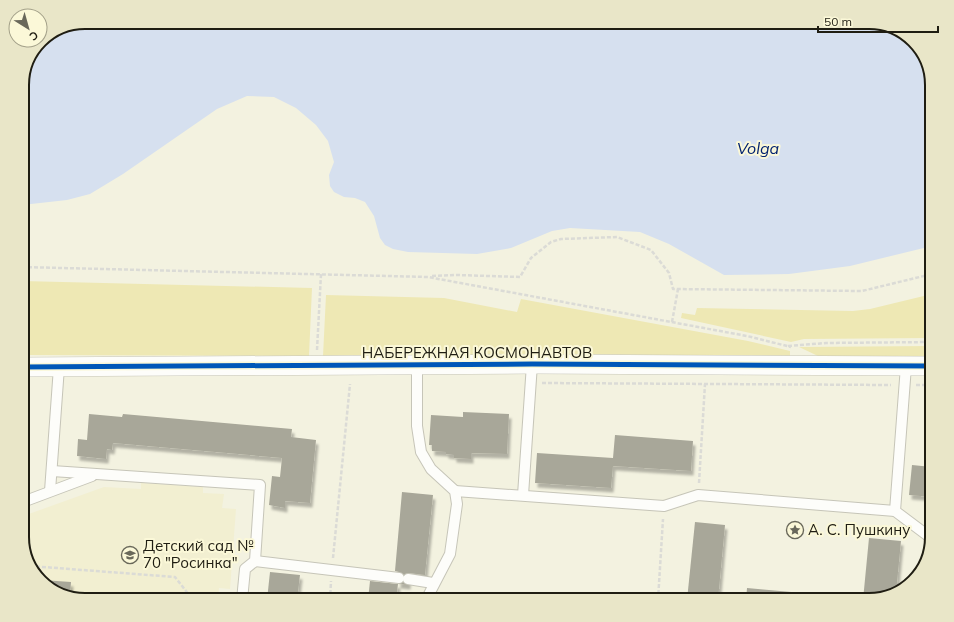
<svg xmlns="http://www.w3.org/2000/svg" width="954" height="622" viewBox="0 0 954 622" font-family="Mulish,sans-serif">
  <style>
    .built { fill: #f2efd1 }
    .green { fill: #eee8b4 }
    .water { fill: #d6e0ef }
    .building { fill: #a8a799; filter: url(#shadow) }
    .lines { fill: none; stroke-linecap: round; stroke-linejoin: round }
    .service-casing { stroke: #c6c5b8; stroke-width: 12 }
    .minor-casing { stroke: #c6c5b8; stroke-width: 20 }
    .path { stroke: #dbdbd6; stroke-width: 2.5; stroke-dasharray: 4 2; stroke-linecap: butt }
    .service { stroke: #fdfdfa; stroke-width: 10 }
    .minor { stroke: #fdfdfa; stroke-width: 19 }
    .cycleway-casing { stroke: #fbf8d8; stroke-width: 8 }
    .cycleway { stroke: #0057b8; stroke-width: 5 }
    .labels { text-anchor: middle; stroke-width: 4; stroke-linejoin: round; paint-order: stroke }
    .street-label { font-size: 15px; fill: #1f1d12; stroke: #fbf8d8 }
    .poi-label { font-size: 15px; fill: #1f1d12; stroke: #fbf8d8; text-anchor: start }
    .water-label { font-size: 16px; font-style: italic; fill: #02226f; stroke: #fbf8d8 }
    .rim { fill: none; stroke: #1f1d12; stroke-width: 2 }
  </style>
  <defs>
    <filter id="shadow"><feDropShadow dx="2.5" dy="4.5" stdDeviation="1" flood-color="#0004"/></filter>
  </defs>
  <rect width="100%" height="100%" fill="#f3f2e0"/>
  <!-- built -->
  <path class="built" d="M 141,483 L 203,487 L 203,493 L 224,494 L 222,508 L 236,509 L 230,589 L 219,588 L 218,600 L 85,600 L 50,589 L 31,568 L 22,541 L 22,515 L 26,515 L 104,487 L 141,489 Z"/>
  <!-- green -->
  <g class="green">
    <path d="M 22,281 L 312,288 L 309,356 L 22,355 Z"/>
    <path d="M 932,294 L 932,338 L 804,339 L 791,342 L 681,318 L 682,313 L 695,315 L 697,308 L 853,311 L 870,309 Z"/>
    <path d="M 326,295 L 444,298 L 517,312 L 521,299 L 748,341 L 790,351 L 790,356 L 527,354 L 323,356 Z"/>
    <path d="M 932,346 L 932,358 L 818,356 L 799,347 Z"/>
  </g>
  <!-- water -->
  <path class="water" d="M 85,22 L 869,22 L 904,33 L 923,54 L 932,81 L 932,246 L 850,266 L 789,274 L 724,275 L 669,244 L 640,232 L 570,228 L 552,231 L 511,248 L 477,254 L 408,252 L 393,249 L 385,245 L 380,238 L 374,216 L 365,202 L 355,198 L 344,197 L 334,192 L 330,186 L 329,175 L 334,162 L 328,141 L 316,125 L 296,108 L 274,97 L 247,96 L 217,109 L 123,174 L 90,194 L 67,200 L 22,205 L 22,81 L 41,40 Z"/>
  <!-- building -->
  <g class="building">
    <path d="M 463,412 L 509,414 L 507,454 L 471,453 L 471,459 L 454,458 L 454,455 L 446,454 L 446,452 L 432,451 L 432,445 L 429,445 L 431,415 L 463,417 Z"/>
    <path d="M 89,414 L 122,417 L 123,414 L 292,429 L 291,437 L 316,440 L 310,503 L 285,501 L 285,508 L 269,505 L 272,476 L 280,477 L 282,458 L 113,443 L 112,450 L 107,449 L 106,459 L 77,456 L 78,439 L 87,440 Z"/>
    <path d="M 615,435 L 693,441 L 691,471 L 613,466 L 611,488 L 535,483 L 537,453 L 613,458 Z"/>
    <path d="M 912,465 L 932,467 L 932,497 L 909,495 Z"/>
    <path d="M 402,492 L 433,495 L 425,575 L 409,573 L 408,585 L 398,584 L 399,572 L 395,571 Z"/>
    <path d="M 695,522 L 725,525 L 718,600 L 687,600 Z"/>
    <path d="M 869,538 L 901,541 L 896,593 L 863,600 Z"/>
    <path d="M 270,572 L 300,575 L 297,600 L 267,600 Z"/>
    <path d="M 42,580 L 71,582 L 70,595 L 50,589 Z"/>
    <path d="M 370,581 L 398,584 L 396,600 L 368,600 Z"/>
    <path d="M 747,588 L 836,596 L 836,600 L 746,600 Z"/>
    <path d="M 104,593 L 136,595 L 135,600 L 103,600 Z"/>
  </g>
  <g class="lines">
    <!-- service casing -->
    <g class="service-casing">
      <g id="service">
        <path d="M 417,365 L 417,426 L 421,452 L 431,469 L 455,491 L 457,504 L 450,554 L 426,600"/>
        <path d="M 906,366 L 895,511 L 927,535 L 932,536"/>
        <path d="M 52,471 L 260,485 L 255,561 L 245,569 L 242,600"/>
        <path d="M 50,491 L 59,367"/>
        <path d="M 455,491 L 664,506 L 698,495 L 895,511"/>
        <path d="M 523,495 L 532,364"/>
        <path d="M 22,499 L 28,500 L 92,476"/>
        <path d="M 255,561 L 399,578"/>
        <path d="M 408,579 L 433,583"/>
      </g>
    </g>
    <!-- minor casing -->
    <g class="minor-casing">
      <path id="minor" d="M 22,367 L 532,364 L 932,366"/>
    </g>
    <!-- path -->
    <g class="path">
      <path d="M 22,267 L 428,277 L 747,336 L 791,347"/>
      <path d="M 432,276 L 456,275 L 520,277 L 531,258 L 551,242 L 561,239 L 617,237 L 651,250 L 669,273 L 673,289 L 862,291 L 932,274"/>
      <path d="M 672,322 L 678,289"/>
      <path d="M 788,346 L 826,343 L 932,342"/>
      <path d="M 317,350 L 321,274"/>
      <path d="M 542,383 L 891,385"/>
      <path d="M 916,385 L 932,385"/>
      <path d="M 699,483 L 705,384"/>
      <path d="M 333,558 L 350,384"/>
      <path d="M 924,562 L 926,548"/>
      <path d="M 30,566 L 175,577 L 193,600"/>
      <path d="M 330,600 L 331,581"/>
      <path d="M 658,600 L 663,519"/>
    </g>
    <!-- service -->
    <use href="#service" class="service"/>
    <!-- minor -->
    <use href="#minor" class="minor"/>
    <!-- cycleway casing -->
    <g class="cycleway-casing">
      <path id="cycleway" d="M 22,367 L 532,364 L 932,366"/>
    </g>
    <!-- cycleway -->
    <use href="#cycleway" class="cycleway"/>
  </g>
  <!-- icons -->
  <defs>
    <g id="sight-ring" transform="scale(0.9)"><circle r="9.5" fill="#fbf8d8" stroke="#69685a" stroke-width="1.5"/><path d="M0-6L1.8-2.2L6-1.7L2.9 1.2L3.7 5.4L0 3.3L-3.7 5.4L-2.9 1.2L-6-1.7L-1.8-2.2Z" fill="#69685a"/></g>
    <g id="school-ring" transform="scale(0.9)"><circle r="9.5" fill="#fbf8d8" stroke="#69685a" stroke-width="1.5"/><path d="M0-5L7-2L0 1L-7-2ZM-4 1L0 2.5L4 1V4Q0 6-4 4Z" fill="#69685a"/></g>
  </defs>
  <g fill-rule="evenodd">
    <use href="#sight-ring" x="795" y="530"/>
    <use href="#school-ring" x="130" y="555"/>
  </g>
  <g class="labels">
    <!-- street labels -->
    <g class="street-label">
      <text x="477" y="358">НАБЕРЕЖНАЯ КОСМОНАВТОВ</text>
    </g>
    <!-- poi labels -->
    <g class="poi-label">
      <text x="808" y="535">А. С. Пушкину</text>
      <text x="143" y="551">Детский сад №<tspan x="143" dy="17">70 "Росинка"</tspan></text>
    </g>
    <!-- water labels -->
    <g class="water-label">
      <text x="758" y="154">Volga</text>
    </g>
  </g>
  <!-- crop -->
  <path d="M0 0H954V622H0ZM85 29H869A56 56 0 0 1 925 85V537A56 56 0 0 1 869 593H85A56 56 0 0 1 29 537V85A56 56 0 0 1 85 29Z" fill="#e9e6c8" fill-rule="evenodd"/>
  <path class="rim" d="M85 29H869A56 56 0 0 1 925 85V537A56 56 0 0 1 869 593H85A56 56 0 0 1 29 537V85A56 56 0 0 1 85 29Z"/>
  <!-- north arrow -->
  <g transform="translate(28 28) rotate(143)"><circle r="19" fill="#fbf8d8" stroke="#a3a089"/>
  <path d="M0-3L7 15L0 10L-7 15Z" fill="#69685a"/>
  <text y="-6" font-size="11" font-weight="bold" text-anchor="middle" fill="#1f1d12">С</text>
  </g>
  <!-- scale -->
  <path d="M818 26v6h120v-6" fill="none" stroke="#1f1d12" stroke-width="2"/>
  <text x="824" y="26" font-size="12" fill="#1f1d12" stroke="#fbf8d8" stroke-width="3" paint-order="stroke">50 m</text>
</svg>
